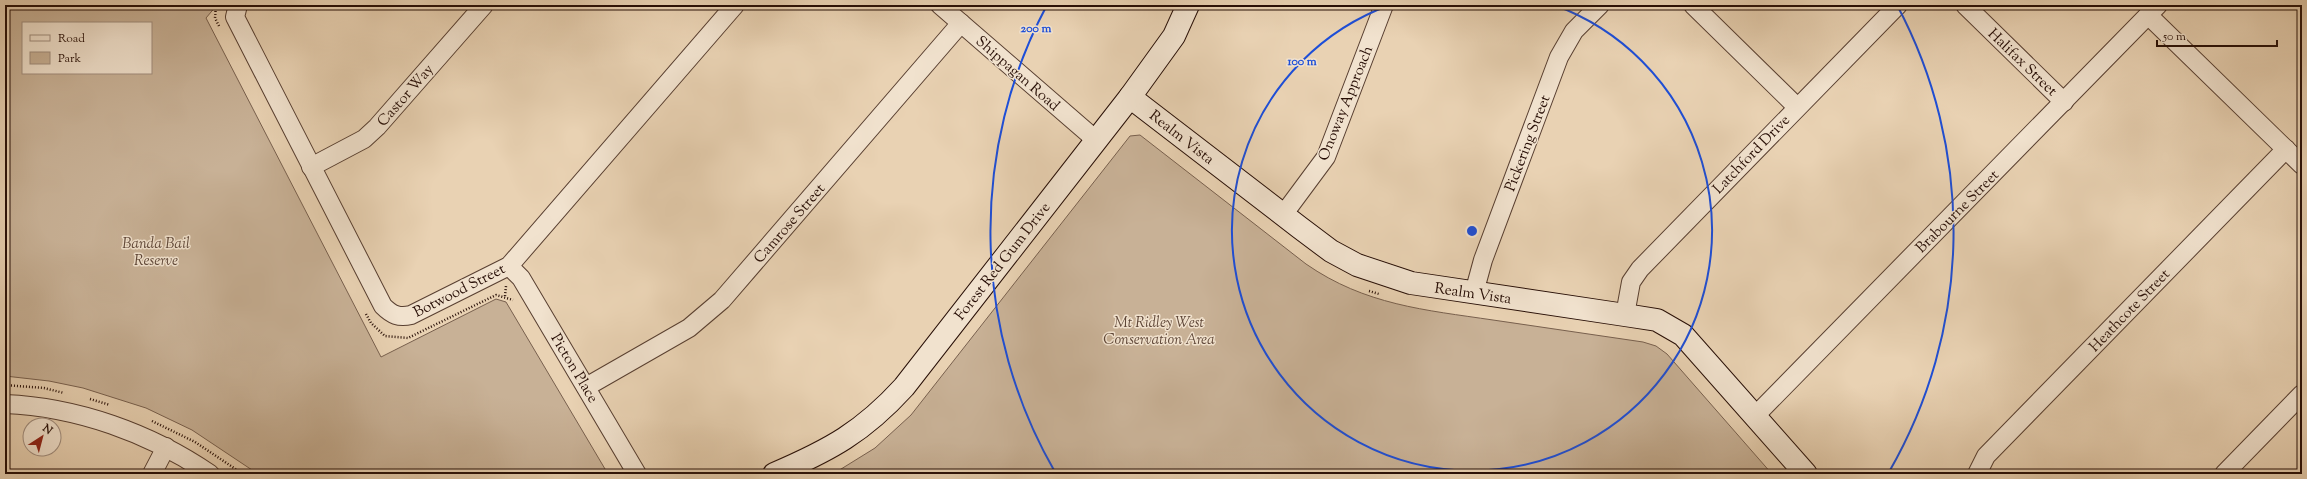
<svg xmlns="http://www.w3.org/2000/svg" width="2307" height="479" viewBox="0 0 2307 479" font-family="'Sorts Mill Goudy',serif">
  <style>
    .green { fill: #c8b196; stroke: #78604e; fill-rule: evenodd }
    .lines { fill: none; stroke-linecap: round; stroke-linejoin: round }
    .street-casing { stroke: #583f31; stroke-width: 20 }
    .secondary-casing { stroke: #270e06; stroke-width: 24 }
    .path { stroke: #270e06; stroke-width: 2.5; stroke-dasharray: 1 2; stroke-linecap: butt }
    .street { stroke: #f1e2ce; stroke-width: 18 }
    .secondary { stroke: #f1e2ce; stroke-width: 22 }
    .ring { fill: none; stroke: #1d4ed8; stroke-width: 2 }
    .labels { text-anchor: middle; stroke-width: 3; stroke-linejoin: round; paint-order: stroke }
    .street-label { font-size: 15px; fill: #270e06; stroke: #f1e2ce }
    .park-label { font-size: 15px; font-style: italic; fill: #5f4738; stroke: #f1e2ce }
    .centre { fill: #1d4ed8; stroke: #f1e2ce; stroke-width: 2 }
    .ring-label { font-size: 12px; text-anchor: middle; font-weight: bold; fill: #1d4ed8; stroke: #f1e2ce; stroke-width: 3; stroke-linejoin: round; paint-order: stroke }
  </style>
  <rect width="100%" height="100%" fill="#e9d2b3"/>
  <filter id="stains"><feTurbulence type="fractalNoise" baseFrequency=".005" numOctaves="4"/><feColorMatrix values="0 0 0 0 .2 0 0 0 0 .09 0 0 0 0 .02 0 0 0 .5 -.17"/></filter>
  <radialGradient id="worn" r=".72"><stop offset=".6" stop-color="#630" stop-opacity="0"/><stop offset="1" stop-color="#630" stop-opacity=".3"/></radialGradient>
  <!-- green -->
  <g class="green">
    <path d="M 5,5 L 217,5 L 206,18 L 381,357 L 496,299 L 506,302 L 608,474 L 258,474 L 192,430 L 146,408 L 83,388 L 49,381 L 5,376 ZM 23,23 L 151,23 L 151,73 L 23,73 Z"/>
    <path d="M 1140,135 L 1306,264 C 1365,305 1425,310 1493,320 C 1543,327 1593,335 1643,342 L 1656,346 L 1667,354 L 1772,474 L 833,474 L 875,448 L 911,415 L 1130,136 Z"/>
  </g>
  <g class="lines">
    <!-- street casing -->
    <g class="street-casing">
      <g id="street">
        <path d="M 238,5 L 235,17 L 383,306 C 392,315 399,318 411,315 L 509,266 L 735,5"/>
        <path d="M 940,5 L 1096,140"/>
        <path d="M 1693,5 L 1797,107"/>
        <path d="M 1965,5 L 2064,102"/>
        <path d="M 2148,15 L 2302,165"/>
        <path d="M 311,167 L 364,139 L 377,127 L 484,5"/>
        <path d="M 1283,215 L 1326,157 L 1384,5"/>
        <path d="M 509,266 L 521,278 L 637,474"/>
        <path d="M 1474,293 L 1483,260 L 1559,57 L 1574,31 L 1600,5"/>
        <path d="M 1625,315 L 1631,282 L 1640,269 L 1898,5"/>
        <path d="M 586,387 L 689,328 L 722,300 L 961,23"/>
        <path d="M 5,404 C 77,407 150,433 210,474"/>
        <path d="M 1755,416 L 2158,5"/>
        <path d="M 152,474 L 166,447"/>
        <path d="M 1977,474 L 1986,456 L 2286,149"/>
        <path d="M 2224,474 L 2302,394"/>
      </g>
    </g>
    <!-- secondary casing -->
    <g class="secondary-casing">
      <g id="secondary">
        <path d="M 1130,97 L 1299,227 L 1331,251 L 1357,265 L 1411,283 L 1625,315 L 1657,320 L 1683,335 L 1806,474"/>
        <path d="M 774,474 C 830,450 863,432 904,387 L 1130,97 L 1174,36 L 1188,5"/>
      </g>
    </g>
    <!-- path -->
    <g class="path">
      <path d="M 216,5 L 215,18 L 219,26"/>
      <path d="M 1369,291 L 1379,294"/>
      <path d="M 505,296 L 506,286"/>
      <path d="M 366,314 L 371,323 L 385,336 L 408,338 L 496,295 L 513,300"/>
      <path d="M 5,385 L 44,388 L 64,393"/>
      <path d="M 90,399 L 110,405"/>
      <path d="M 152,421 L 195,442 L 243,474"/>
    </g>
    <!-- street -->
    <use href="#street" class="street"/>
    <!-- secondary -->
    <use href="#secondary" class="secondary"/>
  </g>
  <!-- distance rings -->
  <g class="ring">
    <path d="M1554 5A240 240 0 1 1 1390 5"/>
    <path d="M1055 472A481 481 0 0 1 1047 5M1897 5A481 481 0 0 1 1889 472"/>
  </g>
  <g class="labels">
    <!-- street labels -->
    <g class="street-label">
      <text transform="translate(2023 62) rotate(44)" y="5">Halifax Street</text>
      <text transform="translate(1018 73) rotate(41)" y="5">Shippagan Road</text>
      <text transform="translate(405 95) rotate(-49)" y="5">Castor Way</text>
      <text transform="translate(1345 103) rotate(-68)" y="5">Onoway Approach</text>
      <text transform="translate(1182 137) rotate(38)" y="5">Realm Vista</text>
      <text transform="translate(1527 143) rotate(-69)" y="5">Pickering Street</text>
      <text transform="translate(1751 154) rotate(-46)" y="5">Latchford Drive</text>
      <text transform="translate(1957 211) rotate(-45)" y="5">Brabourne Street</text>
      <text transform="translate(789 223) rotate(-49)" y="5">Camrose Street</text>
      <text transform="translate(1002 261) rotate(-52)" y="5">Forest Red Gum Drive</text>
      <text transform="translate(459 290) rotate(-27)" y="5">Botwood Street</text>
      <text transform="translate(1473 293) rotate(8)" y="5">Realm Vista</text>
      <text transform="translate(2129 310) rotate(-46)" y="5">Heathcote Street</text>
      <text transform="translate(575 368) rotate(59)" y="5">Picton Place</text>
    </g>
    <!-- park labels -->
    <g class="park-label">
      <text x="156" y="248">Banda Bail<tspan x="156" dy="17">Reserve</tspan></text>
      <text x="1159" y="327">Mt Ridley West<tspan x="1159" dy="17">Conservation Area</tspan></text>
    </g>
  </g>
  <circle cx="1472" cy="231" r="6" class="centre"/>
  <g class="ring-label">
    <text x="1036" y="32">200 m</text>
    <text x="1302" y="65">100 m</text>
  </g>
  <!-- margin -->
  <rect width="2307" height="479" fill="none" stroke="#e9d2b3" stroke-width="20"/>
  <rect x="6" y="6" width="2295" height="467" fill="none" stroke="#270e06" stroke-width="2"/>
  <rect x="10" y="10" width="2287" height="459" fill="none" stroke="#270e06"/>
  <!-- legend -->
  <rect x="22" y="22" width="130" height="52" fill="#f1e2ce" stroke="#a08d7e"/>
  <rect x="30" y="35" width="20" height="6" fill="#f1e2ce" stroke="#a08d7e"/>
  <text x="58" y="42" font-size="12" fill="#270e06">Road</text>
  <rect x="30" y="52" width="20" height="12" fill="#c8b196" stroke="#a08d7e"/>
  <text x="58" y="62" font-size="12" fill="#270e06">Park</text>
  <!-- north arrow -->
  <g transform="translate(42 437) rotate(36)"><circle r="19" fill="#f1e2ce" stroke="#a08d7e"/>
  <path d="M0-3L7 15L0 10L-7 15Z" fill="#8f2418"/>
  <text y="-6" font-size="11" font-weight="bold" text-anchor="middle" fill="#270e06">N</text>
  </g>
  <!-- scale -->
  <path d="M2157 40v6h120v-6" fill="none" stroke="#270e06" stroke-width="2"/>
  <text x="2163" y="40" font-size="12" fill="#270e06" stroke="#f1e2ce" stroke-width="3" paint-order="stroke">50 m</text>
  <rect width="100%" height="100%" filter="url(#stains)"/>
  <rect width="100%" height="100%" fill="url(#worn)"/>
</svg>
